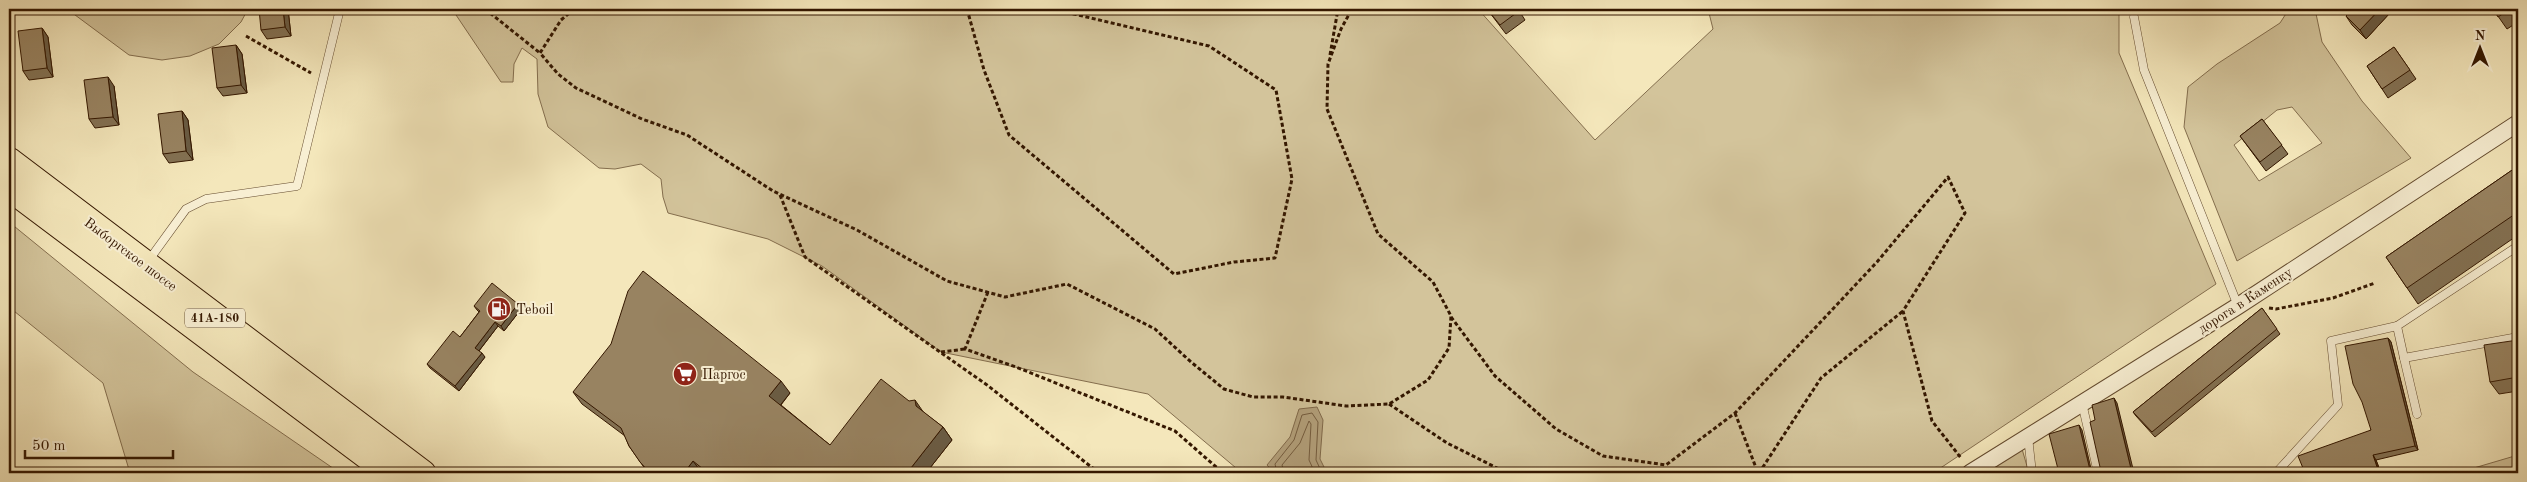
<svg xmlns="http://www.w3.org/2000/svg" width="2527" height="482" viewBox="0 0 2527 482" font-family="'Old Standard TT',serif">
  <style>
    .green { fill: #d3c49b; stroke: #846e4e; fill-rule: evenodd }
    .water { fill: #b3a07b; stroke: #80694a }
    .lines { fill: none; stroke-linecap: round; stroke-linejoin: round }
    .shore { stroke: #745c3e; stroke-width: 1 }
    .lane-casing { stroke: #644b2f; stroke-width: 9 }
    .street-casing { stroke: #644b2f; stroke-width: 18 }
    .primary-casing { stroke: #341700; stroke-width: 27 }
    .path { stroke: #341700; stroke-width: 3; stroke-dasharray: 4 2.5; stroke-linecap: butt }
    .lane { stroke: #f8efd3; stroke-width: 8 }
    .street { stroke: #f8efd3; stroke-width: 16 }
    .primary { stroke: #f4e7bb; stroke-width: 25 }
    .wall { fill: #837153; stroke: #341700 }
    .shaded-wall { fill: #6a5c44; stroke: #341700 }
    .building { fill: #988361; stroke: #341700 }
    .labels { text-anchor: middle; stroke-width: 4; stroke-linejoin: round; paint-order: stroke }
    .shield { fill: #f8efd3; stroke: #6f583f; stroke-width: 1 }
    .shield-label { font-size: 12px; font-weight: bold; fill: #341700 }
    .street-label { font-size: 14px; fill: #341700; stroke: #f8efd3 }
    .poi-label { font-size: 14px; fill: #341700; stroke: #f8efd3; text-anchor: start }
  </style>
  <rect width="100%" height="100%" fill="#f4e7bb"/>
  <filter id="stains"><feTurbulence type="fractalNoise" baseFrequency=".004" numOctaves="4"/><feColorMatrix values="0 0 0 0 .2 0 0 0 0 .09 0 0 0 0 .02 0 0 0 .5 -.17"/></filter>
  <radialGradient id="worn" r=".72"><stop offset=".6" stop-color="#630" stop-opacity="0"/><stop offset="1" stop-color="#630" stop-opacity=".3"/></radialGradient>
  <!-- green -->
  <g class="green">
    <path d="M 67,9 L 248,9 L 241,22 L 219,44 L 190,56 L 162,60 L 129,55 Z"/>
    <path d="M 452,9 L 1478,9 L 1595,140 L 1713,29 L 1708,9 L 2119,9 L 2119,53 L 2216,284 L 1933,473 L 1242,473 L 1148,394 L 941,352 L 822,266 L 768,239 L 668,213 L 663,197 L 661,179 L 641,164 L 615,169 L 599,168 L 548,127 L 538,94 L 537,59 L 522,48 L 514,64 L 513,82 L 501,82 Z"/>
    <path d="M 2289,9 L 2315,9 L 2322,42 L 2362,101 L 2411,158 L 2237,261 L 2184,127 L 2188,87 L 2217,64 L 2280,23 ZM 2292,107 L 2322,143 L 2259,181 L 2234,145 L 2277,110 Z"/>
    <path d="M 9,222 L 193,372 L 340,473 L 130,473 L 103,383 L 9,307 Z"/>
    <path d="M 2022,449 L 2029,473 L 1985,473 Z"/>
    <path d="M 2518,455 L 2518,473 L 2457,473 Z"/>
  </g>
  <!-- water -->
  <path class="water" d="M 1317,407 L 1323,420 L 1320,459 L 1327,473 L 1274,473 L 1267,465 L 1290,437 L 1299,409 Z"/>
  <g class="lines">
    <!-- shore -->
    <g class="shore">
      <path d="M 1277,473 L 1275,464 L 1294,440 L 1302,415 L 1312,413 L 1318,422 L 1316,460 L 1322,473"/>
      <path d="M 1284,473 L 1282,465 L 1300,443 L 1309,421 L 1311,424 L 1309,460 L 1315,473"/>
    </g>
    <!-- lane casing -->
    <g class="lane-casing">
      <g id="lane">
        <path d="M 2134,17 L 2144,70 L 2238,306"/>
        <path d="M 2518,246 L 2397,326 L 2404,358 L 2518,337"/>
        <path d="M 149,260 L 186,209 L 206,199 L 297,186 L 340,9"/>
        <path d="M 2404,358 L 2417,414"/>
        <path d="M 2082,403 L 2098,473"/>
        <path d="M 2028,437 L 2032,473"/>
        <path d="M 2276,473 L 2338,405 L 2331,341 L 2397,326"/>
      </g>
    </g>
    <!-- street casing -->
    <g class="street-casing">
      <path id="street" d="M 1970,473 L 2238,306 L 2518,123"/>
    </g>
    <!-- primary casing -->
    <g class="primary-casing">
      <g id="primary">
        <path d="M 9,160 L 423,473"/>
        <path d="M 9,188 L 389,473"/>
      </g>
    </g>
    <!-- path -->
    <g class="path">
      <path d="M 485,9 L 540,53"/>
      <path d="M 574,9 L 561,20 L 540,53 L 558,74 L 576,88 L 642,119 L 687,135 L 773,191 L 857,230 L 947,281 L 1005,297 L 1067,284 L 1155,329 L 1191,362 L 1224,389 L 1253,397 L 1283,397 L 1346,406 L 1389,404 L 1428,380 L 1449,348 L 1451,316 L 1433,282 L 1378,234 L 1327,109 L 1328,64 L 1341,29 L 1352,9"/>
      <path d="M 967,9 L 984,70 L 1009,135 L 1174,274 L 1234,262 L 1275,258 L 1292,179 L 1276,90 L 1209,46 L 1053,9"/>
      <path d="M 246,36 L 311,73"/>
      <path d="M 1330,55 L 1338,9"/>
      <path d="M 780,195 L 805,257 L 987,385 L 1099,473"/>
      <path d="M 988,292 L 965,349 L 1016,367 L 1175,431 L 1223,473"/>
      <path d="M 2269,308 L 2276,309 L 2333,298 L 2375,283"/>
      <path d="M 1451,317 L 1495,376 L 1556,429 L 1603,456 L 1666,465 L 1735,413 L 1877,262 L 1948,177 L 1965,213 L 1903,311 L 1932,421 L 1961,458"/>
      <path d="M 941,352 L 965,349"/>
      <path d="M 1389,404 L 1447,443 L 1507,473"/>
      <path d="M 1735,413 L 1758,473"/>
      <path d="M 1759,473 L 1821,378 L 1903,311"/>
    </g>
    <!-- lane -->
    <use href="#lane" class="lane"/>
    <!-- street -->
    <use href="#street" class="street"/>
    <!-- primary -->
    <use href="#primary" class="primary"/>
  </g>
  <!-- wall -->
  <g class="wall">
    <path d="M 288,9 L 291,36 L 267,39 L 261,30 Z"/>
    <path d="M 1487,9 L 1518,9 L 1525,20 L 1506,34 Z"/>
    <path d="M 2493,9 L 2518,9 L 2518,22 L 2507,29 Z"/>
    <path d="M 2389,14 L 2366,39 L 2352,25 L 2346,16 Z"/>
    <path d="M 42,28 L 48,37 L 53,77 L 29,80 L 23,71 Z"/>
    <path d="M 236,45 L 242,54 L 247,93 L 223,96 L 217,88 Z"/>
    <path d="M 2394,47 L 2416,79 L 2388,98 L 2367,66 Z"/>
    <path d="M 114,86 L 119,125 L 95,128 L 89,119 Z"/>
    <path d="M 182,111 L 188,120 L 193,160 L 169,163 L 163,154 Z"/>
    <path d="M 2262,119 L 2288,154 L 2266,171 L 2240,136 Z"/>
    <path d="M 2518,166 L 2518,235 L 2418,304 L 2386,257 Z"/>
    <path d="M 474,306 L 522,308 L 504,331 L 498,326 L 479,351 L 485,357 L 459,391 L 430,368 L 427,364 L 460,337 L 479,312 L 477,310 Z"/>
    <path d="M 2262,308 L 2280,334 L 2155,437 L 2136,416 L 2133,412 Z"/>
    <path d="M 2388,338 L 2391,342 L 2418,450 L 2376,460 L 2381,473 L 2305,473 L 2371,430 Z"/>
    <path d="M 2518,340 L 2518,391 L 2499,394 L 2490,382 Z"/>
    <path d="M 573,392 L 790,393 L 781,405 L 830,445 L 923,412 L 943,427 L 952,440 L 926,473 L 648,473 L 629,446 L 625,436 L 582,404 Z"/>
  </g>
  <!-- shaded-wall -->
  <g class="shaded-wall">
    <path d="M 283,9 L 288,9 L 291,36 L 285,27 Z"/>
    <path d="M 2380,9 L 2385,9 L 2389,14 L 2366,39 L 2360,30 Z"/>
    <path d="M 42,28 L 48,37 L 53,77 L 47,68 Z"/>
    <path d="M 236,45 L 242,54 L 247,93 L 241,85 Z"/>
    <path d="M 108,77 L 114,86 L 119,125 L 113,117 Z"/>
    <path d="M 182,111 L 188,120 L 193,160 L 186,151 Z"/>
    <path d="M 518,304 L 522,308 L 504,331 L 501,326 Z"/>
    <path d="M 495,322 L 498,326 L 478,352 L 475,348 Z"/>
    <path d="M 2388,338 L 2391,342 L 2418,450 L 2415,446 Z"/>
    <path d="M 482,353 L 485,357 L 459,391 L 455,386 Z"/>
    <path d="M 781,381 L 790,393 L 778,408 L 769,396 Z"/>
    <path d="M 2114,398 L 2117,403 L 2134,473 L 2132,473 Z"/>
    <path d="M 915,400 L 924,413 L 916,406 Z"/>
    <path d="M 2079,425 L 2082,430 L 2092,473 L 2090,470 Z"/>
    <path d="M 943,427 L 952,440 L 926,473 L 907,473 Z"/>
    <path d="M 2373,455 L 2376,460 L 2381,473 L 2380,473 Z"/>
    <path d="M 693,461 L 702,473 L 684,473 Z"/>
  </g>
  <!-- building -->
  <g class="building">
    <path d="M 259,9 L 283,9 L 285,27 L 261,30 Z"/>
    <path d="M 1487,9 L 1518,9 L 1519,11 L 1500,25 Z"/>
    <path d="M 2353,9 L 2380,9 L 2360,30 L 2346,16 Z"/>
    <path d="M 2493,9 L 2510,9 L 2498,17 Z"/>
    <path d="M 42,28 L 47,68 L 23,71 L 18,31 Z"/>
    <path d="M 236,45 L 241,85 L 217,88 L 212,48 Z"/>
    <path d="M 2394,47 L 2410,70 L 2382,89 L 2367,66 Z"/>
    <path d="M 108,77 L 113,117 L 89,119 L 84,80 Z"/>
    <path d="M 182,111 L 186,151 L 163,154 L 158,114 Z"/>
    <path d="M 2262,119 L 2282,145 L 2260,162 L 2240,136 Z"/>
    <path d="M 2518,166 L 2518,212 L 2407,288 L 2386,257 Z"/>
    <path d="M 643,271 L 781,381 L 769,396 L 830,445 L 881,379 L 909,401 L 915,400 L 916,406 L 943,427 L 907,473 L 708,473 L 693,461 L 684,473 L 650,473 L 640,462 L 629,446 L 621,428 L 573,392 L 611,344 L 628,291 Z"/>
    <path d="M 492,283 L 518,304 L 501,326 L 495,322 L 475,348 L 482,353 L 455,386 L 427,364 L 453,331 L 460,337 L 480,311 L 474,306 Z"/>
    <path d="M 2262,308 L 2277,329 L 2152,432 L 2133,412 Z"/>
    <path d="M 2388,338 L 2415,446 L 2373,455 L 2379,473 L 2305,473 L 2298,456 L 2371,430 L 2362,402 L 2353,384 L 2345,346 Z"/>
    <path d="M 2518,340 L 2518,377 L 2490,382 L 2484,345 Z"/>
    <path d="M 2114,398 L 2132,473 L 2097,473 L 2098,473 L 2100,467 L 2090,422 L 2095,420 L 2092,405 Z"/>
    <path d="M 2079,425 L 2090,470 L 2093,473 L 2059,473 L 2049,434 Z"/>
  </g>
  <!-- icons -->
  <defs>
    <g id="fuel-disc" transform="scale(1.25)"><circle r="9.5" fill="#8f2418" stroke="#f8efd3"/><path d="M-5.5-6h7V0h2V4h1.3V-2.5L3-4.5l.8-.8L6-3V5H2.5V1h-1V6h-7ZM-4.2-4.7v3.2H.2V-4.7Z" fill="#fff"/></g>
    <g id="supermarket-disc" transform="scale(1.25)"><circle r="9.5" fill="#8f2418" stroke="#f8efd3"/><path d="M-6-5.5h2.5l.6 2H6L4.5 2H-2.5L-4.4-4H-6ZM-1.5 3.2a1.3 1.3 0 1 0 .1 0ZM3 3.2a1.3 1.3 0 1 0 .1 0Z" fill="#fff"/></g>
  </defs>
  <g fill-rule="evenodd">
    <use href="#fuel-disc" x="499" y="309"/>
    <use href="#supermarket-disc" x="685" y="374"/>
  </g>
  <g class="labels">
    <!-- shield labels -->
    <rect class="shield" x="185" y="308.5" width="60" height="19" rx="4"/>
    <g class="shield-label">
      <text x="215" y="322">41А-180</text>
    </g>
    <!-- street labels -->
    <g class="street-label">
      <text transform="translate(131 254) rotate(37)" y="5">Выборгское шоссе</text>
      <text transform="translate(2245 300) rotate(-33)" y="5">дорога в Каменку</text>
    </g>
    <!-- poi labels -->
    <g class="poi-label">
      <text x="516" y="314">Teboil</text>
      <text x="702" y="379">Паргос</text>
    </g>
  </g>
  <!-- margin -->
  <rect width="2527" height="482" fill="none" stroke="#f4e7bb" stroke-width="30"/>
  <rect x="10" y="10" width="2507" height="462" fill="none" stroke="#341700" stroke-width="2.5"/>
  <rect x="15" y="15" width="2497" height="452" fill="none" stroke="#341700"/>
  <!-- north arrow -->
  <g transform="translate(2480 48)" stroke="#f8efd3" stroke-width="4" paint-order="stroke">
  <path d="M0-4L9 19L0 12L-9 19Z" fill="#341700"/>
  <text y="-8" font-size="14" font-weight="bold" text-anchor="middle" fill="#341700">N</text>
  </g>
  <!-- scale -->
  <path d="M25 450v8h148v-8" fill="none" stroke="#341700" stroke-width="2.5"/>
  <text x="32" y="450" font-size="15" fill="#341700" stroke="#f8efd3" stroke-width="4" paint-order="stroke">50 m</text>
  <rect width="100%" height="100%" filter="url(#stains)"/>
  <rect width="100%" height="100%" fill="url(#worn)"/>
</svg>
